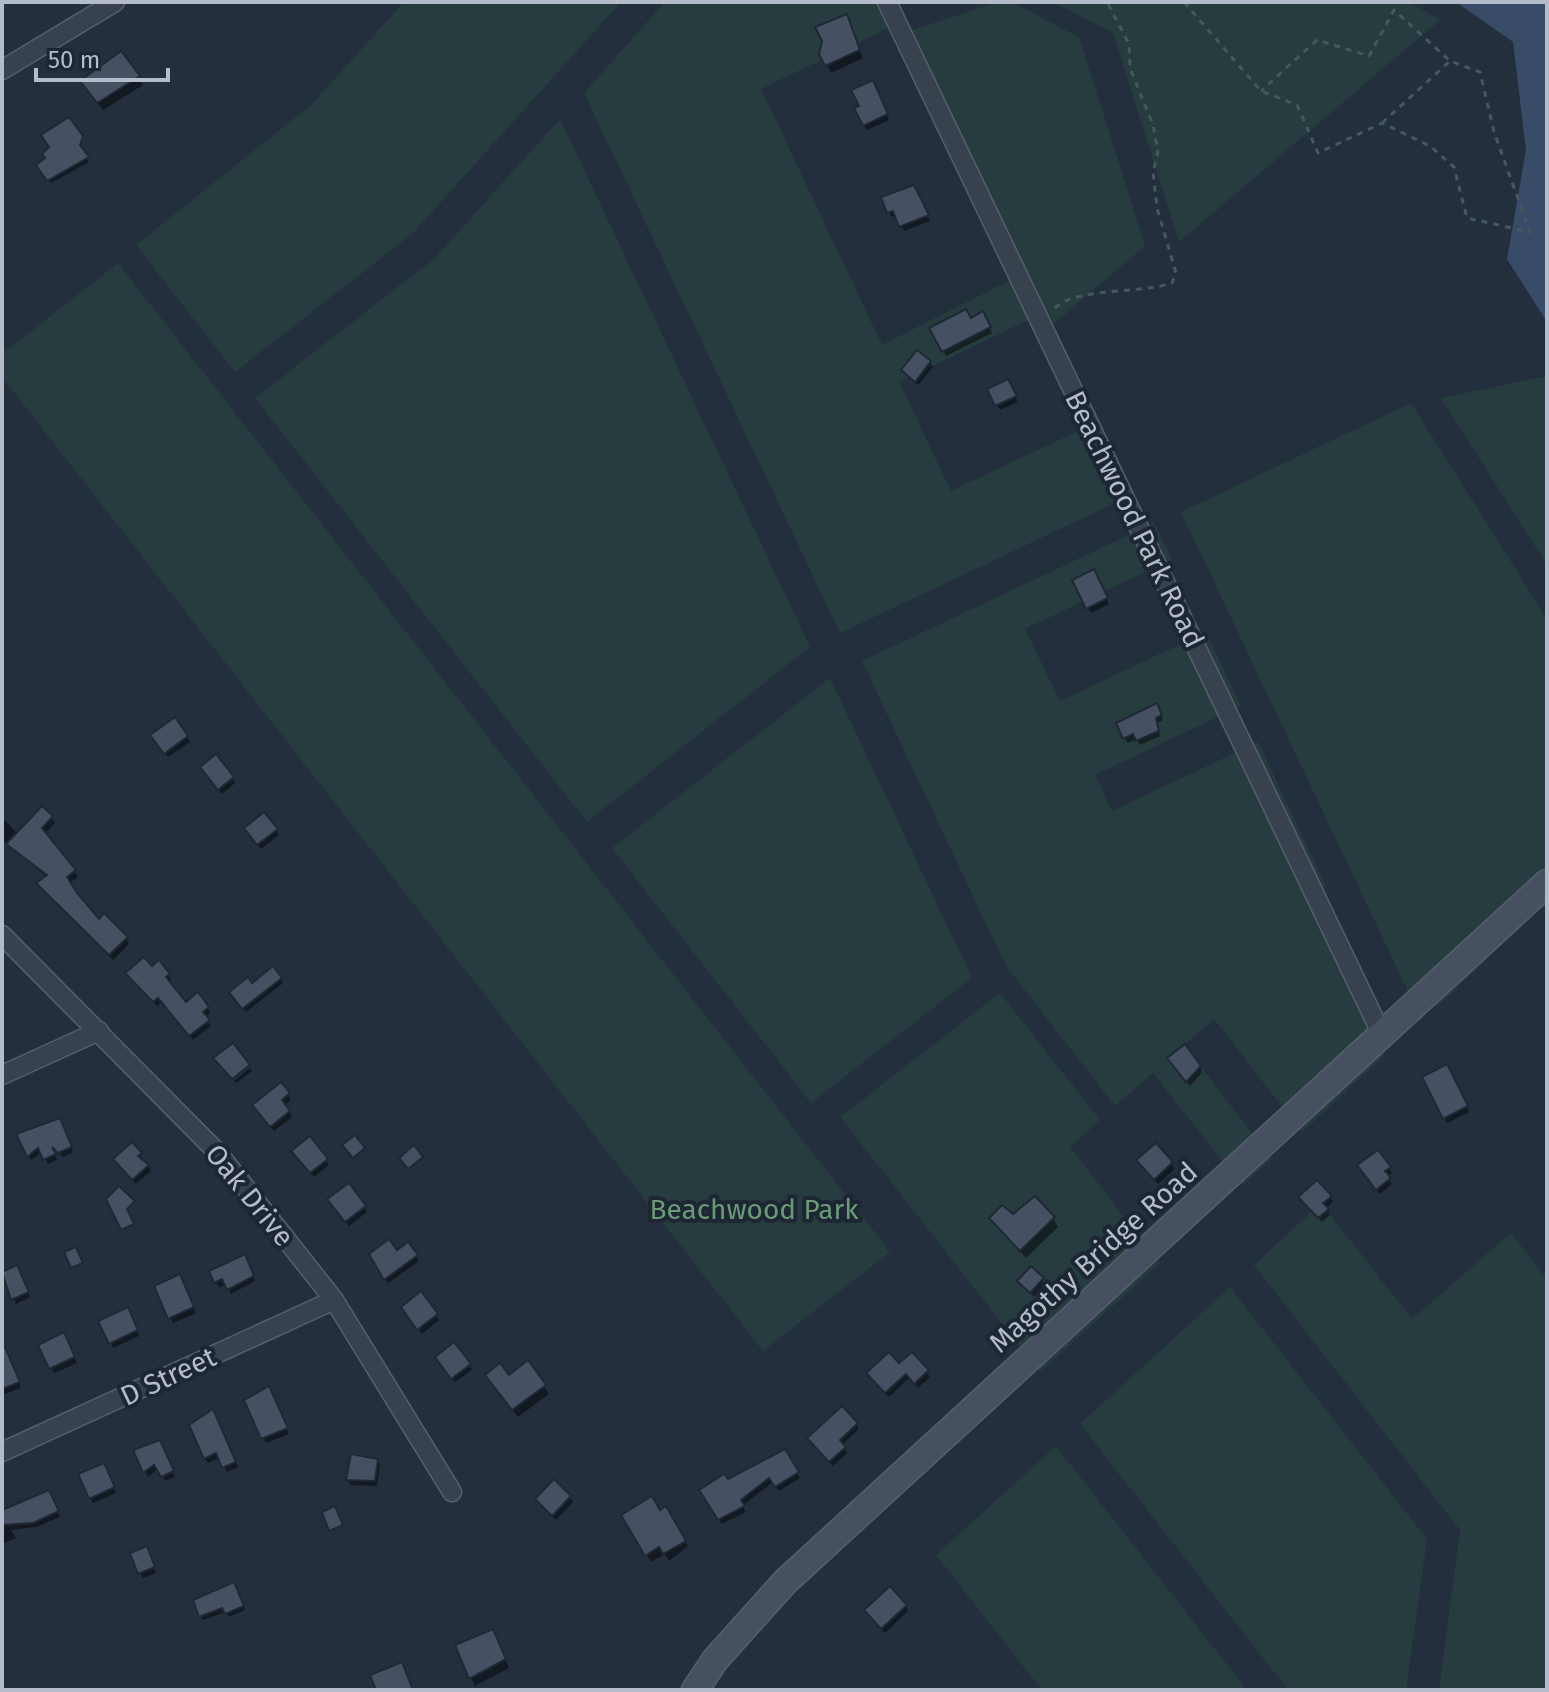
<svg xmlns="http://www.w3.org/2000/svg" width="1549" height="1692" viewBox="0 0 1549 1692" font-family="'Fira Sans',sans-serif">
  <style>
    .green { fill: #263c3f }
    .water { fill: #394c67 }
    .shadow { fill: #0007 }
    .building { fill: #455162; stroke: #1f2835; stroke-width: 2 }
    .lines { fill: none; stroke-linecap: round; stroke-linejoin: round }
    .minor-casing { stroke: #565f6c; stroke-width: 21 }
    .secondary-casing { stroke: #565f6c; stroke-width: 29 }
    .path { stroke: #44595c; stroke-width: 3; stroke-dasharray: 6 6; stroke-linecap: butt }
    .minor { stroke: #38414e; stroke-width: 18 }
    .secondary { stroke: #465061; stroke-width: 26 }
    .labels { text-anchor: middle; stroke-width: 8; stroke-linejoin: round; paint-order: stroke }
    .street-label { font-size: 28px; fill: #b4bcc9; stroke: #1d2633 }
    .park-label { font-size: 28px; fill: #6b9a76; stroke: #1d2633 }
  </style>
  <rect width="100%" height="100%" fill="#242f3e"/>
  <!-- green -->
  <g class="green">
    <path d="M 404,2 L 621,2 L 412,234 L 235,372 L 136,245 L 311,105 Z"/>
    <path d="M 665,2 L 899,2 L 907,19 L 761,89 L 882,345 L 1026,272 L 912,30 L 998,2 L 1011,2 L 1079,37 L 1145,246 L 1052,325 L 1045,312 L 899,382 L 951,491 L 1097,422 L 1132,495 L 840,633 L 584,93 Z"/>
    <path d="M 1053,2 L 1409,2 L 1440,20 L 1179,242 L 1113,33 Z"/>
    <path d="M 560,119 L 810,647 L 587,822 L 255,398 L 435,258 Z"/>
    <path d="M 118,263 L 890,1252 L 763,1351 L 2,377 L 2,354 Z"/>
    <path d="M 1547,376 L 1547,565 L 1441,398 Z"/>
    <path d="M 1411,403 L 1547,619 L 1547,902 L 1438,1006 L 1414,1004 L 1181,512 Z"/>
    <path d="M 1154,523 L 1172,559 L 1025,629 L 1060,701 L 1206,632 L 1241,706 L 1095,775 L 1112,811 L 1258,742 L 1326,886 L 1318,891 L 1386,1033 L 1384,1056 L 1302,1132 L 1214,1019 L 1184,1045 L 1272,1159 L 1242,1186 L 1153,1073 L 1115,1106 L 1006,966 L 862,661 Z"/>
    <path d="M 830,678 L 972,978 L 811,1103 L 612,848 Z"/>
    <path d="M 1000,993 L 1100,1120 L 1070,1147 L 1160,1263 L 1040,1372 L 840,1117 Z"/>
    <path d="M 1321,1203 L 1412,1319 L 1511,1233 L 1547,1279 L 1547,1690 L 1439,1690 L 1460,1530 L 1254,1265 Z"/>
    <path d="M 1230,1287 L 1427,1539 L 1406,1690 L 1288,1690 L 1080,1424 Z"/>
    <path d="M 1056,1446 L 1247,1690 L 1042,1690 L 936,1555 Z"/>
  </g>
  <!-- water -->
  <path class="water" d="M 1449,2 L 1547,2 L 1547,322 L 1507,259 L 1526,150 L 1513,42 L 1459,4 Z"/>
  <!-- shadow -->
  <g class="shadow">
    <path d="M 846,16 L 863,58 L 831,73 L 821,54 Z"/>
    <path d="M 121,54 L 143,85 L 103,110 L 88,90 Z"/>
    <path d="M 875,87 L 889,120 L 867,130 L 856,109 Z"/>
    <path d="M 81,137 L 82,150 L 89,162 L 51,183 L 39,166 Z"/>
    <path d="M 913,187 L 930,221 L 904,231 L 897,215 L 892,217 L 889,212 Z"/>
    <path d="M 982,314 L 992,333 L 946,356 L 932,329 Z"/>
    <path d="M 930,362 L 933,367 L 918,385 L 903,370 Z"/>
    <path d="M 1007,381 L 1018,402 L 1000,410 L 990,390 Z"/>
    <path d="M 1093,572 L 1109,604 L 1091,613 L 1074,581 Z"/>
    <path d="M 1156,705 L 1163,720 L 1157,723 L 1160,736 L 1140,745 L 1137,739 L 1128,743 L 1125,738 Z"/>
    <path d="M 175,720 L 190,742 L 168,757 L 156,741 Z"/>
    <path d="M 205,772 L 233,778 L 235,783 L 222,794 Z"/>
    <path d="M 2,817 L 18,834 L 51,817 L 55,823 L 44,834 L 78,877 L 69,883 L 98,922 L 126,938 L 129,944 L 113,960 L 42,889 L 47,877 L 2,840 Z"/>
    <path d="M 276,830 L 279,835 L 261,849 L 249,834 Z"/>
    <path d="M 151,969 L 168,975 L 171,980 L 168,983 L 186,1004 L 208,1008 L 210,1013 L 205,1017 L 211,1026 L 193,1040 L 163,1001 L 157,1006 L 130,978 Z"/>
    <path d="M 272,969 L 283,983 L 246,1012 L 234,997 Z"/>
    <path d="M 1172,1063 L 1200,1067 L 1202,1072 L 1190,1086 Z"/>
    <path d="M 1446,1067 L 1469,1112 L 1447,1123 L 1424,1078 Z"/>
    <path d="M 250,1068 L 252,1071 L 236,1083 L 234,1081 Z"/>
    <path d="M 281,1085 L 291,1100 L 284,1105 L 292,1117 L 274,1131 L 258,1110 Z"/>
    <path d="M 62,1126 L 73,1152 L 63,1157 L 51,1145 L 57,1160 L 48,1164 L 42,1152 L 31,1160 L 19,1135 Z"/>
    <path d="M 1156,1145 L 1175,1169 L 1158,1184 L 1142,1165 Z"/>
    <path d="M 140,1155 L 151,1171 L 136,1184 L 118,1164 Z"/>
    <path d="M 296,1157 L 326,1160 L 329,1165 L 314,1177 Z"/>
    <path d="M 1389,1168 L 1392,1173 L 1387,1177 L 1392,1184 L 1380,1194 L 1363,1171 Z"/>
    <path d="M 1330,1197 L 1333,1202 L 1326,1208 L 1330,1215 L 1322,1222 L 1304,1203 Z"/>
    <path d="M 333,1205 L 364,1207 L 367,1212 L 349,1226 Z"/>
    <path d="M 1013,1217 L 1053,1218 L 1058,1227 L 1026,1258 L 991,1218 Z"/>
    <path d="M 397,1253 L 416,1256 L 419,1261 L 388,1283 L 372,1255 Z"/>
    <path d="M 247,1262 L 255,1281 L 231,1294 L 226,1284 L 219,1287 L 216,1282 Z"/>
    <path d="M 2,1271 L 23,1284 L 30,1297 L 16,1304 Z"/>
    <path d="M 1042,1280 L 1045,1285 L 1034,1297 L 1020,1281 Z"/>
    <path d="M 182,1282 L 196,1313 L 173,1323 L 156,1287 Z"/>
    <path d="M 404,1307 L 436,1315 L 439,1320 L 422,1334 Z"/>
    <path d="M 130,1315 L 139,1336 L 113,1348 L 111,1343 Z"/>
    <path d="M 66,1340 L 77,1363 L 54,1373 L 41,1346 Z"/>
    <path d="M 912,1354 L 930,1377 L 918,1388 L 909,1378 L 889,1397 L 872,1378 L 899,1366 Z"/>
    <path d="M 440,1362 L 469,1365 L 472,1370 L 455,1382 Z"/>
    <path d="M 2,1363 L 12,1365 L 21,1388 L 2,1395 Z"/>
    <path d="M 527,1363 L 549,1394 L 518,1417 L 492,1383 L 508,1378 Z"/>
    <path d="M 271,1394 L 289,1434 L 266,1443 L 263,1438 Z"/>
    <path d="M 215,1417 L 238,1467 L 227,1472 L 220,1458 L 208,1463 L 205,1458 Z"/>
    <path d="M 856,1424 L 859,1429 L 842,1445 L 847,1453 L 833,1466 L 813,1443 Z"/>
    <path d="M 162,1448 L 175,1477 L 165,1481 L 159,1468 L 148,1477 L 136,1451 Z"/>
    <path d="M 784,1452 L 800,1478 L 779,1491 L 773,1482 L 742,1506 L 746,1512 L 722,1524 L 702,1491 L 727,1482 Z"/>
    <path d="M 377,1460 L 380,1466 L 377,1486 L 351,1485 L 348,1480 Z"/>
    <path d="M 106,1470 L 116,1493 L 93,1503 L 90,1498 Z"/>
    <path d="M 51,1497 L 60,1517 L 36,1527 L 11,1530 L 16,1538 L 2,1544 L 2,1512 Z"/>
    <path d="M 570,1497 L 573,1502 L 556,1520 L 537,1500 Z"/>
    <path d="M 665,1509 L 688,1546 L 669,1561 L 665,1554 L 651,1562 L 623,1516 Z"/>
    <path d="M 149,1554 L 156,1573 L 143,1578 L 140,1573 Z"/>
    <path d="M 236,1589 L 245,1610 L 229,1617 L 226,1612 L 203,1620 L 201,1616 Z"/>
    <path d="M 906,1606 L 908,1611 L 885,1633 L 869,1616 Z"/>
    <path d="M 497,1639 L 509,1668 L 475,1686 L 471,1678 Z"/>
  </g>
  <!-- building -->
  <g class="building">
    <path d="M 847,14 L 860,50 L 825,66 L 819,54 L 822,41 L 815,27 Z"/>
    <path d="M 121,51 L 140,76 L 97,103 L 80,81 Z"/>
    <path d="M 873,80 L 888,114 L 863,126 L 854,108 L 859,106 L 851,90 Z"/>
    <path d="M 69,117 L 83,136 L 80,145 L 89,157 L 47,181 L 36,165 L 45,158 L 42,154 L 49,147 L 41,135 Z"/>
    <path d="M 914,185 L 929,215 L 899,227 L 893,211 L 887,213 L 881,197 Z"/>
    <path d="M 966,309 L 971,318 L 983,311 L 991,327 L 942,352 L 929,328 Z"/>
    <path d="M 917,350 L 931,361 L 915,382 L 901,370 Z"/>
    <path d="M 1008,379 L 1017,396 L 995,406 L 987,389 Z"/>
    <path d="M 1094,569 L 1108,598 L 1086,609 L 1072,580 Z"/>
    <path d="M 1157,703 L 1162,715 L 1156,718 L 1159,731 L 1136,741 L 1133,734 L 1123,739 L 1116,723 Z"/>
    <path d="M 175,717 L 188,736 L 164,754 L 150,735 Z"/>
    <path d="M 216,754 L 234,777 L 218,790 L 200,767 Z"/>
    <path d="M 42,806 L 53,816 L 42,828 L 76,870 L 67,877 L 77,893 L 99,919 L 104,913 L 128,937 L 109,955 L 36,883 L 47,875 L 6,844 Z"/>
    <path d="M 264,812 L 278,829 L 257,845 L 244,828 Z"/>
    <path d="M 144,957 L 152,966 L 159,960 L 170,974 L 166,977 L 186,1002 L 198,992 L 209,1007 L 203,1012 L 210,1020 L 189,1036 L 158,998 L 153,1002 L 125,973 Z"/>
    <path d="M 273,966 L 282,978 L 242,1009 L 229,992 L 248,977 L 252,983 Z"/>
    <path d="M 233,1043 L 250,1065 L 232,1079 L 213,1058 Z"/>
    <path d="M 1185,1044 L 1201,1066 L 1186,1082 L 1167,1058 Z"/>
    <path d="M 1447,1064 L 1468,1106 L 1443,1119 L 1422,1077 Z"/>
    <path d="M 281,1082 L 290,1093 L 282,1100 L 290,1111 L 270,1127 L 252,1105 Z"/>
    <path d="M 60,1118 L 72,1147 L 58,1153 L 52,1147 L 56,1154 L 43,1160 L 38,1148 L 27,1157 L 16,1134 Z"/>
    <path d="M 355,1135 L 365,1148 L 353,1158 L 342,1145 Z"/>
    <path d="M 310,1136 L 328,1159 L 310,1173 L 291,1151 Z"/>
    <path d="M 132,1142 L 142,1153 L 138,1156 L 149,1165 L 132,1180 L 113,1159 Z"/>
    <path d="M 1156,1143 L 1173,1162 L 1154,1180 L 1136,1160 Z"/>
    <path d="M 414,1145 L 423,1157 L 408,1169 L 399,1158 Z"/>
    <path d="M 1378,1150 L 1391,1167 L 1385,1171 L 1391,1178 L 1376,1190 L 1357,1165 Z"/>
    <path d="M 1317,1180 L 1332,1196 L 1323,1203 L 1329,1209 L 1318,1218 L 1298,1197 Z"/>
    <path d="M 349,1183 L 366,1206 L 345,1222 L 327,1199 Z"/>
    <path d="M 119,1186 L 135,1201 L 127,1209 L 134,1224 L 121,1230 L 106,1199 Z"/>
    <path d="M 1035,1196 L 1055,1217 L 1020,1251 L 989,1218 L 1002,1205 L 1013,1214 Z"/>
    <path d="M 389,1239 L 397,1250 L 408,1242 L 418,1255 L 384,1280 L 369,1254 Z"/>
    <path d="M 76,1247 L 83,1263 L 71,1268 L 64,1252 Z"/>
    <path d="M 245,1254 L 254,1276 L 227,1290 L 222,1279 L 214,1283 L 209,1271 Z"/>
    <path d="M 17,1265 L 29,1292 L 11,1300 L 2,1272 Z"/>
    <path d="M 1031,1266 L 1044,1278 L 1030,1293 L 1017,1281 Z"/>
    <path d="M 180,1274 L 194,1307 L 168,1319 L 154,1286 Z"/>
    <path d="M 421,1291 L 438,1314 L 417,1330 L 401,1307 Z"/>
    <path d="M 128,1307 L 138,1330 L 109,1344 L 98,1321 Z"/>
    <path d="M 64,1332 L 75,1357 L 49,1369 L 38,1345 Z"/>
    <path d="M 2,1340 L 20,1382 L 2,1389 Z"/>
    <path d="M 454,1342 L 471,1364 L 451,1379 L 435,1357 Z"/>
    <path d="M 889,1352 L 899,1363 L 912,1352 L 929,1370 L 914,1384 L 906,1374 L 885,1393 L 866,1373 Z"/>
    <path d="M 528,1360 L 546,1385 L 512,1410 L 485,1375 L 500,1363 L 509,1375 Z"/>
    <path d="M 269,1386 L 288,1428 L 261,1439 L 244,1400 Z"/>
    <path d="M 842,1406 L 858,1423 L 840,1440 L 846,1447 L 829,1462 L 807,1438 Z"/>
    <path d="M 213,1409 L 236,1462 L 222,1468 L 216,1453 L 204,1459 L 189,1425 Z"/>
    <path d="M 160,1440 L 174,1471 L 161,1477 L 154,1465 L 143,1473 L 133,1450 Z"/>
    <path d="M 785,1449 L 799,1472 L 775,1487 L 769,1478 L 741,1500 L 745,1506 L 718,1520 L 699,1490 L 724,1474 L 728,1479 Z"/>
    <path d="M 351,1454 L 378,1459 L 375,1481 L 346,1480 Z"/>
    <path d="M 104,1463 L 115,1487 L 89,1499 L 78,1474 Z"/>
    <path d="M 554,1479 L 571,1496 L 552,1516 L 535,1499 Z"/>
    <path d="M 49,1490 L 59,1511 L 33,1523 L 2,1525 L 2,1510 Z"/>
    <path d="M 652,1496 L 660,1510 L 666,1506 L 686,1541 L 663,1554 L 659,1547 L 645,1556 L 621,1515 Z"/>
    <path d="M 335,1506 L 343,1525 L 329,1531 L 322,1512 Z"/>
    <path d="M 147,1546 L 155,1567 L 138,1574 L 130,1553 Z"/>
    <path d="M 234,1582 L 244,1606 L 225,1614 L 222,1608 L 199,1617 L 193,1600 Z"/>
    <path d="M 890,1586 L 907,1605 L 881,1629 L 864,1610 Z"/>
    <path d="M 493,1629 L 506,1659 L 469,1679 L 455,1645 Z"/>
    <path d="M 402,1662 L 413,1690 L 376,1690 L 370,1675 Z"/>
  </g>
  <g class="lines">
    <!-- minor casing -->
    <g class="minor-casing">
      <g id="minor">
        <path d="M 887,2 L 1383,1037"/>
        <path d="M 2,70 L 115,2"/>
        <path d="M 2,935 L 219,1154 L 334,1300 L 452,1492"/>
        <path d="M 2,1075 L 99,1031"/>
        <path d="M 2,1452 L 334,1300"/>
      </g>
    </g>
    <!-- secondary casing -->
    <g class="secondary-casing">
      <path id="secondary" d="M 695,1690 L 715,1660 L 785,1582 L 1547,883"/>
    </g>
    <!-- path -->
    <g class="path">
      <path d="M 1184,2 L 1261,91 L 1297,105 L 1318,153 L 1382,123 L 1430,146 L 1454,167 L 1467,218 L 1530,232 L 1494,132 L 1480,72 L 1450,61 L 1394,10 L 1369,56 L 1317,40 L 1261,91"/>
      <path d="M 1382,123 L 1450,61"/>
      <path d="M 1055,308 C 1077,287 1140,294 1172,283 L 1176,273 L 1157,208 L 1153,172 L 1158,152 L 1153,125 L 1130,68 L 1129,44 L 1107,2"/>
    </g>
    <!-- minor -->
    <use href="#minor" class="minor"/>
    <!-- secondary -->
    <use href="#secondary" class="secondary"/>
  </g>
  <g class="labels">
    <!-- street labels -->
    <g class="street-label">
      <text transform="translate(1135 519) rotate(64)" y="10">Beachwood Park Road</text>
      <text transform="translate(250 1195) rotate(51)" y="10">Oak Drive</text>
      <text transform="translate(1093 1257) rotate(-42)" y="10">Magothy Bridge Road</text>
      <text transform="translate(168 1376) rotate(-25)" y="10">D Street</text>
    </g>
    <!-- park labels -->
    <g class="park-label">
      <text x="754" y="1219">Beachwood Park</text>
    </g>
  </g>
  <!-- border -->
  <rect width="1549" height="1692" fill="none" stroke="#b4bcc9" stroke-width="8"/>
  <!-- scale -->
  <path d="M36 68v12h132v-12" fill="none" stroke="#b4bcc9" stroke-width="4"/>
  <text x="48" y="68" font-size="24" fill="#b4bcc9" stroke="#1d2633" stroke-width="6" paint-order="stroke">50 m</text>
</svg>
